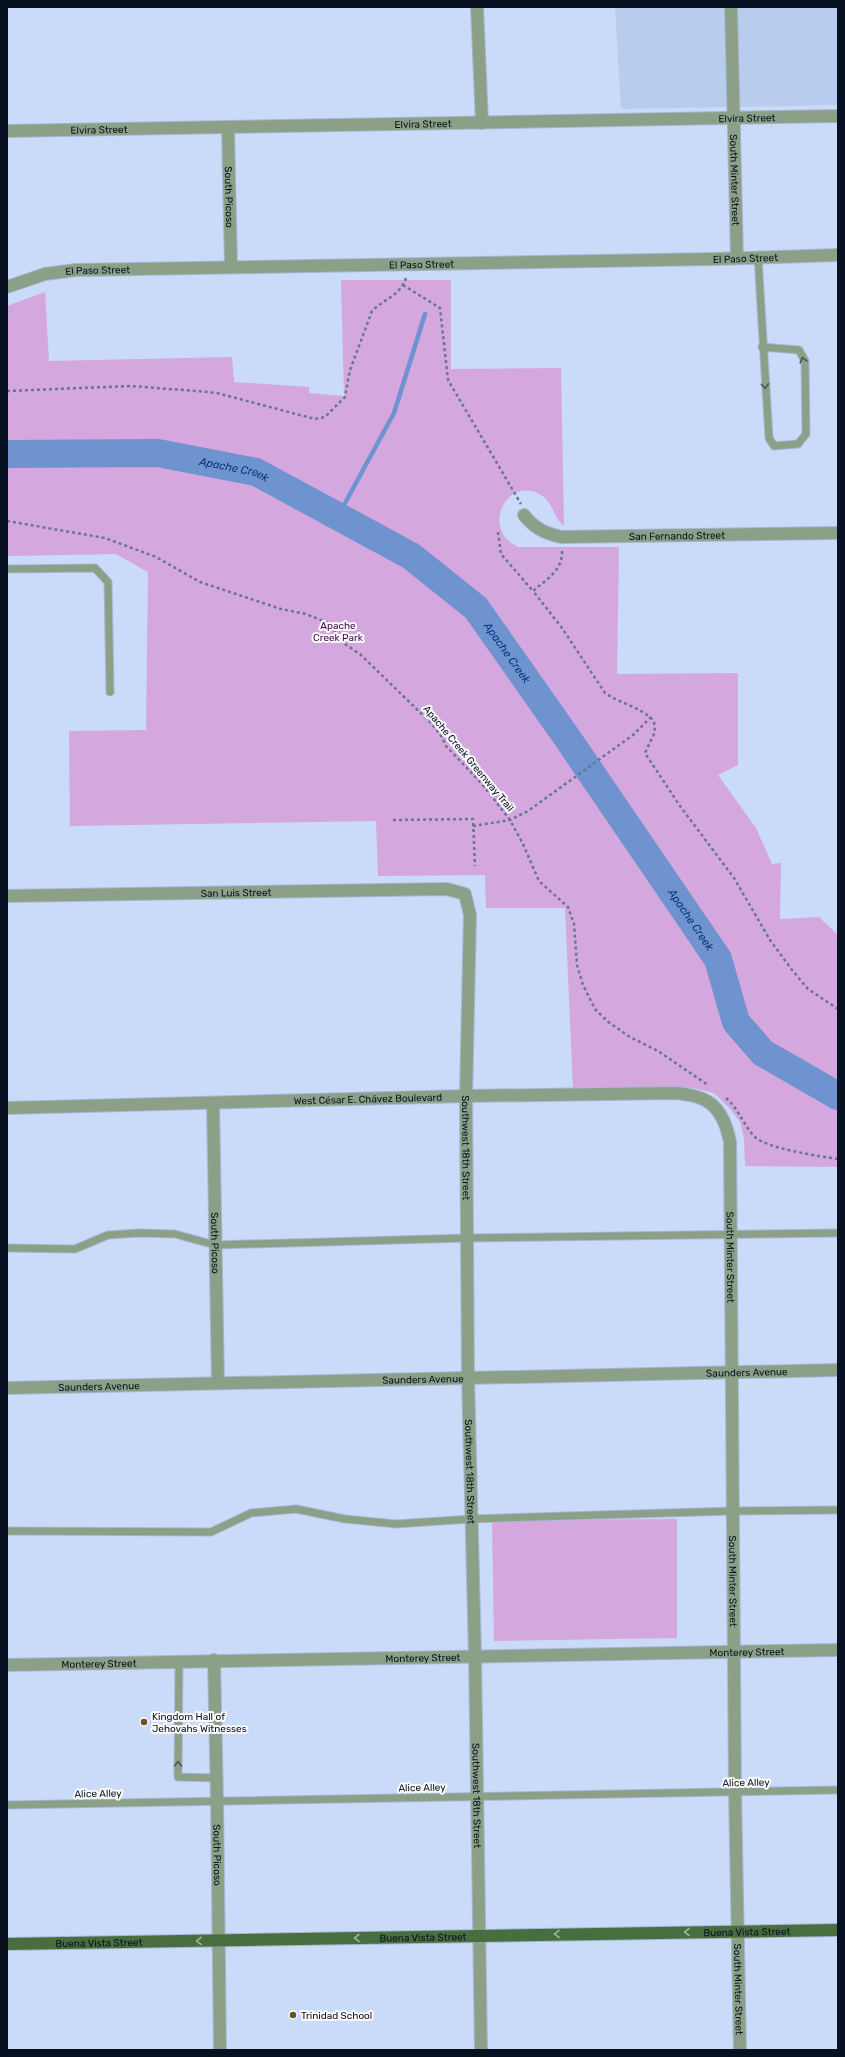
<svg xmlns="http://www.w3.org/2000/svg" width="845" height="2057" viewBox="0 0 845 2057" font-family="Rubik,sans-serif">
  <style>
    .built { fill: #b8cced }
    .green { fill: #d4a7df }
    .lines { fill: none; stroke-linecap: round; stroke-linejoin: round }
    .stream { stroke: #6e93cf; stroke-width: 4.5 }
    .river { stroke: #6e93cf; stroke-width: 28 }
    .lane-casing { stroke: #a6b7d2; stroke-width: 9 }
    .street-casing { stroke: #a6b7d2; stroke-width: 14 }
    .primary-casing { stroke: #a6b7d2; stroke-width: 14 }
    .path { stroke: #68768e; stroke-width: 2.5; stroke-dasharray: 3 3; stroke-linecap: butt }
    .lane { stroke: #8ba086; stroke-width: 7 }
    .street { stroke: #8ba086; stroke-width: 12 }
    .primary { stroke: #486e3f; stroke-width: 12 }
    .oneway { stroke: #495854 }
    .oneway2 { stroke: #a2b49d }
    .poi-dot { fill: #6c5223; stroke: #fbfbfb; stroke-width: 1.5 }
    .labels { text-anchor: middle; stroke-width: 4; stroke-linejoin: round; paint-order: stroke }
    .street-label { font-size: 10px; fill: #071122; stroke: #fbfbfb }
    .park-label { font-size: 10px; fill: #460852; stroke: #fbfbfb }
    .poi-label { font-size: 10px; fill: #071122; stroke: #fbfbfb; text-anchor: start }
    .water-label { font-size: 11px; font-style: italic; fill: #08367d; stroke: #fbfbfb }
  </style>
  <rect width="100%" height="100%" fill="#c9dbf9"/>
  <!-- built -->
  <path class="built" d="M 615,7 L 838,7 L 838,105 L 621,109 Z"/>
  <!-- green -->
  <g class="green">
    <path d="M 341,280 L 451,280 L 451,369 L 561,368 L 564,526 C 554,519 553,502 541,495 C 508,475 479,528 518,547 L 619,547 L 617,674 L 738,673 L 738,765 L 718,775 L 756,828 L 772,864 L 781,863 L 780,919 L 819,917 L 838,935 L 838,1167 L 745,1166 L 744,1138 L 740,1122 L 731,1110 L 714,1093 L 693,1088 L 573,1089 L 565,908 L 486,908 L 485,875 L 378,876 L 376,821 L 70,826 L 69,731 L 146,730 L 148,572 L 116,554 L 7,556 L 7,306 L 45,292 L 49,361 L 232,357 L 234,382 L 309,387 L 309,393 L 344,396 Z"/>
    <path d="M 677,1519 L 677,1638 L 494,1641 L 492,1520 Z"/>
  </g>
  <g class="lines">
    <!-- stream -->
    <path class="stream" d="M 338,516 L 394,413 L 425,314"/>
    <!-- river -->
    <path class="river" id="s1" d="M 7,454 L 158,453 L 256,472 L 411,556 L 476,608 L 568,739 L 718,959 L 736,1022 L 763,1053 L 838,1096"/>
    <!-- lane casing -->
    <g class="lane-casing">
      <g id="lane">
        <path d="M 758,257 L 769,438 L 774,446 L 798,444 L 806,434 L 805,361 L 799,350 L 762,347"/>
        <path d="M 7,569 L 95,568 L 108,582 L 110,692"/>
        <path d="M 7,1248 L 75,1249 L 108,1235 L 139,1233 L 175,1234 L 215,1245 L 467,1238 L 838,1233"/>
        <path d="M 7,1531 L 211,1532 L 251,1513 L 296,1509 L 345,1519 L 396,1524 L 471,1519 L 732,1511 L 838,1510"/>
        <path d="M 179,1661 L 178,1777 L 217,1778"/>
        <path d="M 7,1805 L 838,1790"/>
      </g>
    </g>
    <!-- street casing -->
    <g class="street-casing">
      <g id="street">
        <path d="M 477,7 L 482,123"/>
        <path id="s2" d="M 731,7 L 737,258"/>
        <path id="s3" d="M 228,127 L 231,267"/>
        <path id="s4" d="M 7,131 L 838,116"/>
        <path id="s5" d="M 7,287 L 45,274 L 76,270 L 714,259 L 838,255"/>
        <path id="s6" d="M 524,515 C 535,529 545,533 561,537 L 838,533"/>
        <path id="s7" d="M 7,896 L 447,889 L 465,894 L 470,915 L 466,1096 L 468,1377 L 475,1656 L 481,2050"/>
        <path id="s8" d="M 213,1103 L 218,1383"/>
        <path id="s9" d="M 7,1108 L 466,1096 L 674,1093 C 709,1095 723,1107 730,1142 L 735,1792 L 740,2050"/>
        <path id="s10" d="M 7,1388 L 838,1370"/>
        <path id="s11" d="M 214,1660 L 217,1800 L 220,2050"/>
        <path id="s12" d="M 7,1665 L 838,1650"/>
      </g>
    </g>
    <!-- primary casing -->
    <g class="primary-casing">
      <g id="primary">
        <path id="s13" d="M 7,1944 L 838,1930"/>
      </g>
    </g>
    <!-- path -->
    <g class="path">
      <path d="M 403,285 L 440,308 L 448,380 L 521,504"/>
      <path d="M 7,391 L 131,386 L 196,391 L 217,393 L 315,419 L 325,417 L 345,397 L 350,370 L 372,311 C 385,298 399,297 406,278"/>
      <path d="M 7,521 L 105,538 L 156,557 L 200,582 L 281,609 L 306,614 L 328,623 L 345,644 L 361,655 L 431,723 L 442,737 L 446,746 L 482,784 L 510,820 L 523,844 L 539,881 L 568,907 L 574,924 L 577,965 L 583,985 L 595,1009 L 607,1021 L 630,1037 L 658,1051 L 708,1085"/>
      <path d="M 498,532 L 501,554 L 533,591"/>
      <path d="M 562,551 C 563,570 546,580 533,591 L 562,628 L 605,693 C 621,704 641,707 654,721 L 655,732 L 645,753 L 680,806 L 734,878 L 770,940 L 792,970 L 808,989 L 838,1009"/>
      <path d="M 393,820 L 473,819 L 475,866"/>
      <path d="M 473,826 L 510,820 L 528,811 L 633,735 L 651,717"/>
      <path d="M 726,1098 C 739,1109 743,1125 755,1137 C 768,1149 819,1156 838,1159"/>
    </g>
    <!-- lane -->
    <use href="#lane" class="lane"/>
    <!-- street -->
    <use href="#street" class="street"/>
    <!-- primary -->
    <use href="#primary" class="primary"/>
  </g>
  <!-- one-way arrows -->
  <defs><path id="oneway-chevron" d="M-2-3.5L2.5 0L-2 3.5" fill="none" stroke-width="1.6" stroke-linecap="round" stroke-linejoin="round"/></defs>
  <g class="oneway">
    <use href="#oneway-chevron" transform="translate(803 360) rotate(-106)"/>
    <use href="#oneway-chevron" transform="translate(765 386) rotate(86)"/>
    <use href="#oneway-chevron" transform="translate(178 1764) rotate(-89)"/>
  </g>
  <g class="oneway2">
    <use href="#oneway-chevron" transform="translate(687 1932) rotate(179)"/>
    <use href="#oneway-chevron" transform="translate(557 1934) rotate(179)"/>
    <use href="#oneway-chevron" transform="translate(357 1938) rotate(179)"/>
    <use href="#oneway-chevron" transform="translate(199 1941) rotate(179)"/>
  </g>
  <!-- markers -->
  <g class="poi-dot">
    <circle cx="144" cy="1722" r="4"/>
    <circle cx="293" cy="2015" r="4"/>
  </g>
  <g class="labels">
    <!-- street labels -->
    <g class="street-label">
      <text dy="4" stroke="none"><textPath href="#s4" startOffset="740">Elvira Street</textPath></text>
      <text dy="4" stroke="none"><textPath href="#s4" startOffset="416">Elvira Street</textPath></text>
      <text dy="4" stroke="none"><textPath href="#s4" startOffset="92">Elvira Street</textPath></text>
      <text dy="4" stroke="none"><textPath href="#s2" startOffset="173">South Minter Street</textPath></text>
      <text dy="4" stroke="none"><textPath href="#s3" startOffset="70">South Picoso</textPath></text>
      <text dy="4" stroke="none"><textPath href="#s5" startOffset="741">El Paso Street</textPath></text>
      <text dy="4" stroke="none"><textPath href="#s5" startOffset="417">El Paso Street</textPath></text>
      <text dy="4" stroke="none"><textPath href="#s5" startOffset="93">El Paso Street</textPath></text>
      <text dy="4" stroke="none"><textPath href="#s6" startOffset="160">San Fernando Street</textPath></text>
      <text transform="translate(469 758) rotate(50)" y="4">Apache Creek Greenway Trail</text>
      <text dy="4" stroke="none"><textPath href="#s7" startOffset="229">San Luis Street</textPath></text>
      <text dy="4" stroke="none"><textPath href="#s9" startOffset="361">West César E. Chávez Boulevard</textPath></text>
      <text dy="4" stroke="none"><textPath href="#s7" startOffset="713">Southwest 18th Street</textPath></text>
      <text dy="4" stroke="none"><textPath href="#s8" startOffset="140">South Picoso</textPath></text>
      <text dy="4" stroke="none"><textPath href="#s9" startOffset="865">South Minter Street</textPath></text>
      <text dy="4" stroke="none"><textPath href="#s10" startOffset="740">Saunders Avenue</textPath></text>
      <text dy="4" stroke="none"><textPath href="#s10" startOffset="416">Saunders Avenue</textPath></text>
      <text dy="4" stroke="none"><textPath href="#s10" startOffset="92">Saunders Avenue</textPath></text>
      <text dy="4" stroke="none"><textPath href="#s7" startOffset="1037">Southwest 18th Street</textPath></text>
      <text dy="4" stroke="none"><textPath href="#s9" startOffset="1189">South Minter Street</textPath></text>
      <text dy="4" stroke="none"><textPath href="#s12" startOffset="740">Monterey Street</textPath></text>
      <text dy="4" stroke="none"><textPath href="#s12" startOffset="416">Monterey Street</textPath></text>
      <text dy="4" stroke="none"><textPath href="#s12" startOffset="92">Monterey Street</textPath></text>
      <text transform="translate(746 1782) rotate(-1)" y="4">Alice Alley</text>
      <text transform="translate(422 1787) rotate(-1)" y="4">Alice Alley</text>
      <text transform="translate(98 1793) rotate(-1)" y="4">Alice Alley</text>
      <text dy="4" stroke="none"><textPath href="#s7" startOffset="1361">Southwest 18th Street</textPath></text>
      <text dy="4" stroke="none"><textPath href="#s11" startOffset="195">South Picoso</textPath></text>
      <text dy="4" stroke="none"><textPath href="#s13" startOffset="740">Buena Vista Street</textPath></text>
      <text dy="4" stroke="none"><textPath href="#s13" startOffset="416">Buena Vista Street</textPath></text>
      <text dy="4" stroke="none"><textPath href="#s13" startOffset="92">Buena Vista Street</textPath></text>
      <text dy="4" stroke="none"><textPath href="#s9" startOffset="1597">South Minter Street</textPath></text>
    </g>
    <!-- park labels -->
    <g class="park-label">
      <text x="338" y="629">Apache<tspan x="338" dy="12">Creek Park</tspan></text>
    </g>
    <!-- poi labels -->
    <g class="poi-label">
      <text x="152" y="1720">Kingdom Hall of<tspan x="152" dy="12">Jehovahs Witnesses</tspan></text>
      <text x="301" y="2019">Trinidad School</text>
    </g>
    <!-- water labels -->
    <g class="water-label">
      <text dy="4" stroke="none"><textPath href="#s1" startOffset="229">Apache Creek</textPath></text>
      <text dy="4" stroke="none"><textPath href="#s1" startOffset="565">Apache Creek</textPath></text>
      <text dy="4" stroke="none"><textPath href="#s1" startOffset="889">Apache Creek</textPath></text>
    </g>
  </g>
  <!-- border -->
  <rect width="845" height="2057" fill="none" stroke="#071122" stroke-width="16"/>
</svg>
